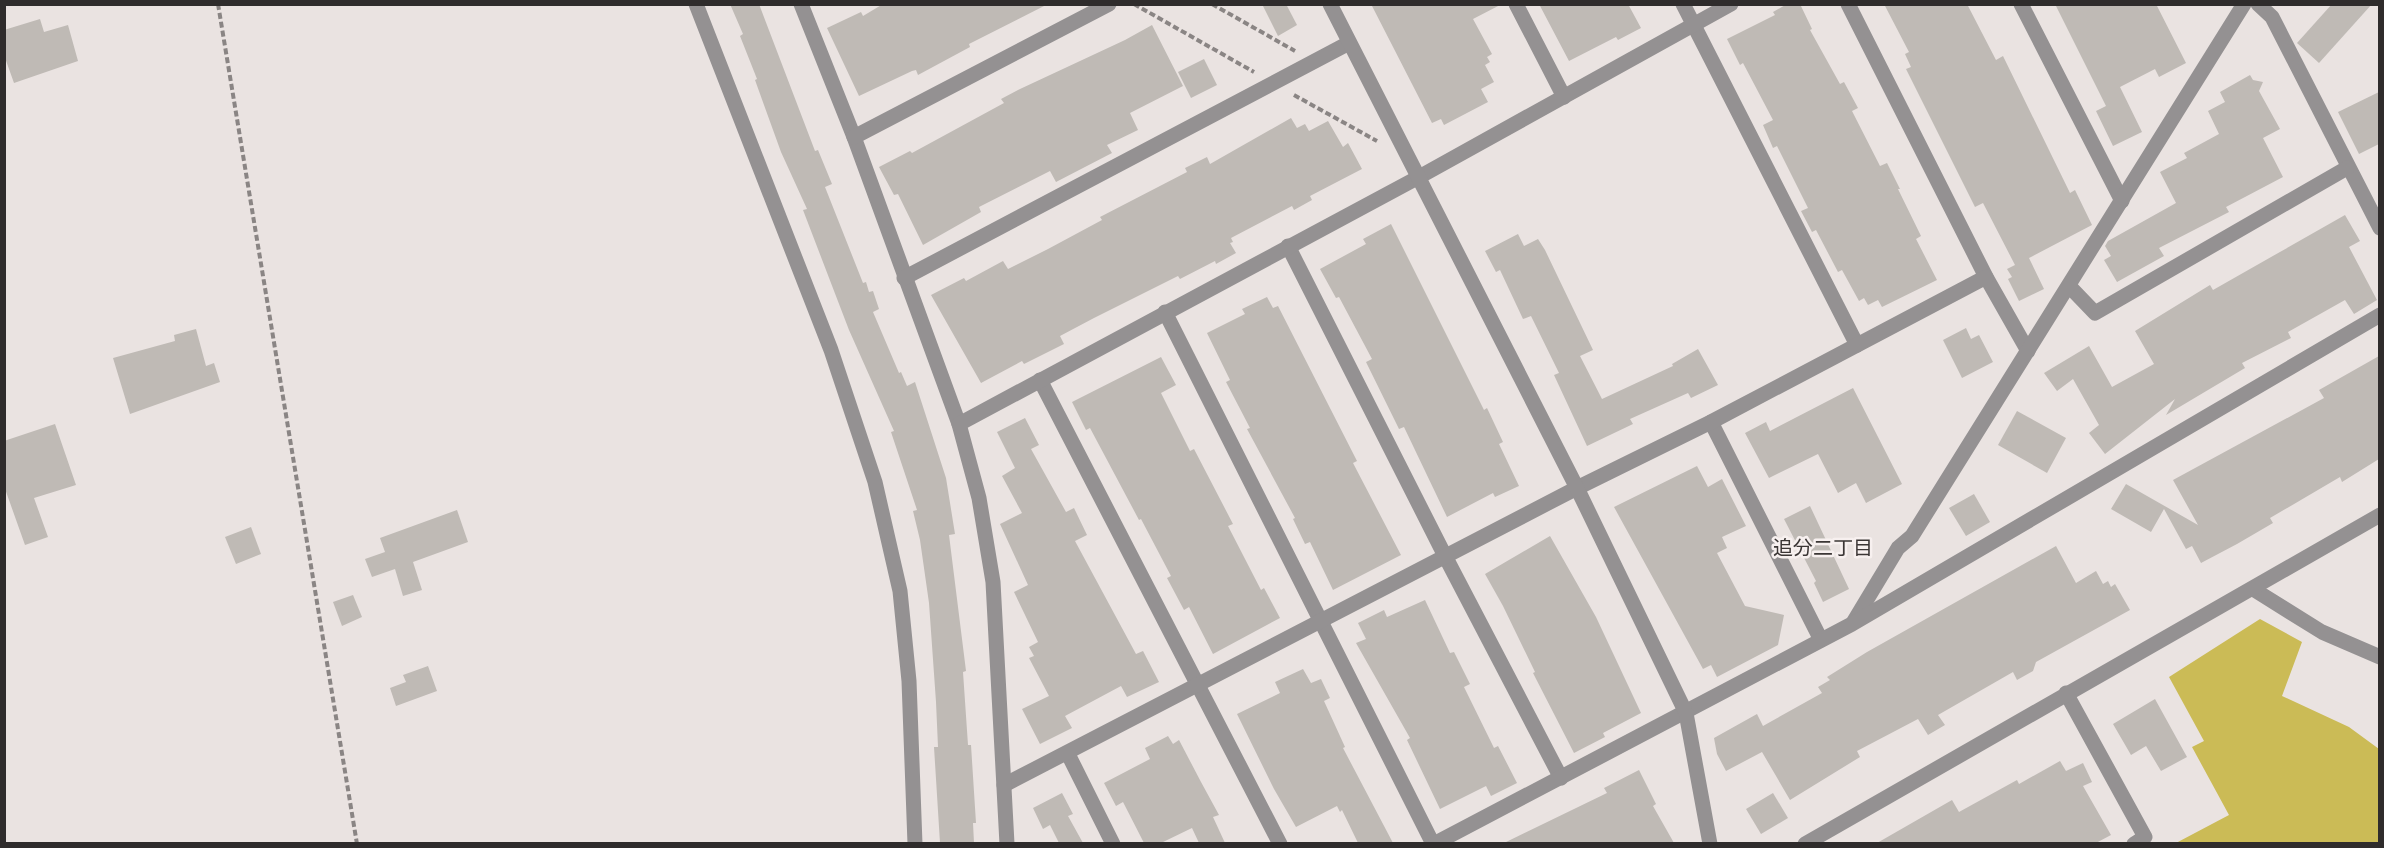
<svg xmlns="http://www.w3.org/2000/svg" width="2384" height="848" viewBox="0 0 2384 848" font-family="'Zilla Slab','Noto Sans JP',serif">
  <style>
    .green { fill: #cbbb56 }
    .building { fill: #bfbab5 }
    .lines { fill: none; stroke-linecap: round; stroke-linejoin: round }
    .path { stroke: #8a8584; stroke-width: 4; stroke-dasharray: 6 3; stroke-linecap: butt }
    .minor { stroke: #949192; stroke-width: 15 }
    .tertiary { stroke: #949192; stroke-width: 15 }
    .labels { text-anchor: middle; stroke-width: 5; stroke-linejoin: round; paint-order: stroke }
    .neighbourhood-label { font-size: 20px; fill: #3b3635; stroke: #f7f0ef }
  </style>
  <rect width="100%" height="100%" fill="#eae3e1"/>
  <!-- green -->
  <path class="green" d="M 2260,619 L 2302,642 L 2282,696 L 2349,727 L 2379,749 L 2379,843 L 2176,843 L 2229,815 L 2192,747 L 2204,741 L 2169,677 Z"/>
  <!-- building -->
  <g class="building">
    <path d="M 730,4 L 759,4 L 815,151 L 818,150 L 832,184 L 825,187 L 863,283 L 866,282 L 869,292 L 873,291 L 879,309 L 873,312 L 899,373 L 901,372 L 907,386 L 915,382 L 946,478 L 955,534 L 949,535 L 966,671 L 963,672 L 968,745 L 971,745 L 976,823 L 973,823 L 974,843 L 940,843 L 934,747 L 938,747 L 936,702 L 929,603 L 920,540 L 913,511 L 917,510 L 891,432 L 894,431 L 849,330 L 803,210 L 807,209 L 781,152 L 755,80 L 757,79 L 740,36 L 743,34 Z"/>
    <path d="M 883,4 L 1048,4 L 969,44 L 970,47 L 918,75 L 916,70 L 912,71 L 859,96 L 827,28 L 861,12 L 863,16 Z"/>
    <path d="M 1262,4 L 1286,4 L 1297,25 L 1278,36 Z"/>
    <path d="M 1371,4 L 1502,4 L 1473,19 L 1492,54 L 1487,57 L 1490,62 L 1485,65 L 1494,82 L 1481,89 L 1488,102 L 1444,125 L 1441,119 L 1432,123 Z"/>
    <path d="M 1539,4 L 1628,4 L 1641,28 L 1618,40 L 1616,37 L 1569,61 Z"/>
    <path d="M 1787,4 L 1800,4 L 1812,29 L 1810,30 L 1840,84 L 1844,82 L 1858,108 L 1852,111 L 1880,166 L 1887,163 L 1900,189 L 1898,189 L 1921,236 L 1916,239 L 1937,280 L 1882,307 L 1878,300 L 1868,305 L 1864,298 L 1859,301 L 1842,270 L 1838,272 L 1816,230 L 1812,232 L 1801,211 L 1808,208 L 1777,146 L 1773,148 L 1763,125 L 1773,120 L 1743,63 L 1740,65 L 1727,39 L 1775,15 L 1773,12 Z"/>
    <path d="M 1884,4 L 1967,4 L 1996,60 L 2003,56 L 2070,193 L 2075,190 L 2092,225 L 2029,258 L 2044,289 L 2019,301 L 2008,279 L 2012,277 L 2007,269 L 2015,265 L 1983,203 L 1975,207 L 1906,69 L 1911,67 L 1905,54 L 1909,52 Z"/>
    <path d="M 2055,4 L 2156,4 L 2186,63 L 2159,77 L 2155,69 L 2120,87 L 2142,132 L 2113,146 L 2096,111 L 2106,106 Z"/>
    <path d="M 2332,4 L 2372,4 L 2319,63 L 2297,43 Z"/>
    <path d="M 40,19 L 44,32 L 68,25 L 78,61 L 14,83 L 4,55 L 4,30 Z"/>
    <path d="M 1152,25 L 1183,86 L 1130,113 L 1138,130 L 1107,145 L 1112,153 L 1056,182 L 1050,171 L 979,207 L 981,212 L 923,245 L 898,194 L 894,195 L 879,167 L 910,151 L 912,153 L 1004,103 L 1001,99 L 1020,89 L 1125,40 Z"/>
    <path d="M 1204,59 L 1217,85 L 1191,98 L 1178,72 Z"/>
    <path d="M 2250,75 L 2253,80 L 2263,82 L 2259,91 L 2280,129 L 2263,138 L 2283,177 L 2226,207 L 2229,212 L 2159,248 L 2164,256 L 2117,282 L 2104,260 L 2111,256 L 2105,246 L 2108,241 L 2176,203 L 2160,172 L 2187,158 L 2184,153 L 2219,134 L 2208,111 L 2225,102 L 2220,92 Z"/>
    <path d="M 2379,92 L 2379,144 L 2359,154 L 2338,112 Z"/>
    <path d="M 1291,118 L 1297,128 L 1305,124 L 1309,131 L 1328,121 L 1343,147 L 1348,143 L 1362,169 L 1310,196 L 1312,200 L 1294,210 L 1292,206 L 1231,238 L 1233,242 L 1230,243 L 1236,253 L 1216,264 L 1215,261 L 1180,279 L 1178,276 L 1094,318 L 1060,336 L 1064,344 L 1024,364 L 1022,361 L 981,383 L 931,295 L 964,278 L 966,281 L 1003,261 L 1008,269 L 1048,249 L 1102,220 L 1100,217 L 1187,172 L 1185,168 L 1207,157 L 1210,164 Z"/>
    <path d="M 2345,215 L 2360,241 L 2349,247 L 2377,300 L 2354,314 L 2345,300 L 2288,332 L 2291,338 L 2242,363 L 2245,368 L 2166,415 L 2175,399 L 2105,454 L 2089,433 L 2099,425 L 2073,379 L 2057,391 L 2044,373 L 2089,346 L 2112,387 L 2154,364 L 2135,331 L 2210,285 L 2213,290 Z"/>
    <path d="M 1391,224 L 1484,410 L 1487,408 L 1503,442 L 1499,444 L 1519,486 L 1495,497 L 1493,493 L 1447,517 L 1404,427 L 1399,429 L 1366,362 L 1372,359 L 1339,297 L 1336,298 L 1320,269 L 1366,244 L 1363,239 Z"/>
    <path d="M 1518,234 L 1524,246 L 1538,239 L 1545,250 L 1593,350 L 1580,356 L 1602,399 L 1673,366 L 1672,364 L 1698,349 L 1718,385 L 1691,398 L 1688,393 L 1630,419 L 1633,424 L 1587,446 L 1554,375 L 1559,373 L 1531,316 L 1523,319 L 1500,270 L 1496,272 L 1485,251 Z"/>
    <path d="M 1267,297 L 1273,308 L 1278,306 L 1357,461 L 1353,463 L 1401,555 L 1333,590 L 1310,542 L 1305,544 L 1293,519 L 1295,518 L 1247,429 L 1250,428 L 1226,382 L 1230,380 L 1207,333 L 1245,314 L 1242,309 Z"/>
    <path d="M 1966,328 L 1971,339 L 1979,335 L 1993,362 L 1962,378 L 1943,340 Z"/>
    <path d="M 196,329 L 206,366 L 214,363 L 220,382 L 130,414 L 113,358 L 175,341 L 174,335 Z"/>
    <path d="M 2379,356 L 2379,459 L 2342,482 L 2340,477 L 2270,518 L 2273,523 L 2237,544 L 2201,563 L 2192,546 L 2186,549 L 2164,509 L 2151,532 L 2111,509 L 2126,484 L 2198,525 L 2173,480 L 2324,398 L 2319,390 Z"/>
    <path d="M 1161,357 L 1176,385 L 1161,393 L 1190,451 L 1194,449 L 1233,524 L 1228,526 L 1261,590 L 1264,588 L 1280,618 L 1213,654 L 1189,607 L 1184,610 L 1167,578 L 1171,576 L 1141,519 L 1139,520 L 1090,428 L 1086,430 L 1072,402 Z"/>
    <path d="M 1853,388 L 1902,484 L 1866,503 L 1856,483 L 1838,493 L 1818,454 L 1769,478 L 1745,433 L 1766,422 L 1770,431 Z"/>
    <path d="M 2017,411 L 2066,438 L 2047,473 L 1998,445 Z"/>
    <path d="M 1025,418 L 1039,445 L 1031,449 L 1066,512 L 1074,508 L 1087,535 L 1075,541 L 1136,654 L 1143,651 L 1159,682 L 1127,697 L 1121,686 L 1065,716 L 1072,728 L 1040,744 L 1022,709 L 1049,696 L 1029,658 L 1034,656 L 1029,647 L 1038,642 L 1014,592 L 1028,585 L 1000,524 L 1022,513 L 1002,476 L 1015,468 L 997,432 Z"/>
    <path d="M 55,424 L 76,485 L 34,498 L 48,537 L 25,545 L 4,486 L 4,441 Z"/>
    <path d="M 1697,466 L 1708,487 L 1722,479 L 1746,526 L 1722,537 L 1727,548 L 1717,553 L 1745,606 L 1784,615 L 1778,645 L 1717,677 L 1711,665 L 1703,669 L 1614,507 Z"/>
    <path d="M 1974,494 L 1990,522 L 1966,536 L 1949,508 Z"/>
    <path d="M 1810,506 L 1849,589 L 1823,602 L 1814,583 L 1816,581 L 1784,519 Z"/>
    <path d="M 457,510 L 468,542 L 413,562 L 422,590 L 403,596 L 395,569 L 372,577 L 365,559 L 385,552 L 380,538 Z"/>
    <path d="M 251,527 L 261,554 L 236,564 L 225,537 Z"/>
    <path d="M 1550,536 L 1596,617 L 1641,713 L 1603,733 L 1605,737 L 1574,753 L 1533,673 L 1535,672 L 1503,606 L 1485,574 Z"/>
    <path d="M 2056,546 L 2076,583 L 2096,571 L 2103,584 L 2108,581 L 2111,587 L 2115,584 L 2130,610 L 2036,662 L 2033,671 L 2017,680 L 2013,672 L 1938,715 L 1945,725 L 1928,735 L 1918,719 L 1857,751 L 1860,757 L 1790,800 L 1762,752 L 1726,771 L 1717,754 L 1714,738 L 1757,714 L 1763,726 L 1822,693 L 1818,687 L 1830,680 L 1827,677 L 1867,652 Z"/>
    <path d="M 353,595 L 362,617 L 342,626 L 333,602 Z"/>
    <path d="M 1425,600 L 1450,653 L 1454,652 L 1470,684 L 1464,687 L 1494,748 L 1498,746 L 1517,783 L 1491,796 L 1486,786 L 1440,809 L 1407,740 L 1410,738 L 1356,643 L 1366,639 L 1358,623 L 1384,610 L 1387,617 Z"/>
    <path d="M 428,666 L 437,691 L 396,706 L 390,688 L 406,682 L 403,675 Z"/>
    <path d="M 1303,669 L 1311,683 L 1321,679 L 1330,698 L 1324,701 L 1345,747 L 1343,748 L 1393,843 L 1358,843 L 1342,810 L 1340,812 L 1337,806 L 1296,827 L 1274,789 L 1237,714 L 1280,693 L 1275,682 Z"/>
    <path d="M 2155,699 L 2187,757 L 2161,771 L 2146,746 L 2131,755 L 2113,724 Z"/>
    <path d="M 1168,736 L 1173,744 L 1179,740 L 1201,782 L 1219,815 L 1213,817 L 1225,843 L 1199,843 L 1192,828 L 1161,843 L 1144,843 L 1123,802 L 1116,806 L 1104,783 L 1150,759 L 1145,748 Z"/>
    <path d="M 2060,761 L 2066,771 L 2083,763 L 2092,782 L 2083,786 L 2111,835 L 2096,843 L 1877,843 L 1952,800 L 1959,812 L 2017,780 L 2019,784 Z"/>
    <path d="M 1639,770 L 1656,804 L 1653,806 L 1674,843 L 1504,843 L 1607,793 L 1604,788 Z"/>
    <path d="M 1062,793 L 1073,814 L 1068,816 L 1083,843 L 1059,843 L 1050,825 L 1043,829 L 1033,808 Z"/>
    <path d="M 1773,793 L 1788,818 L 1761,834 L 1746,809 Z"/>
  </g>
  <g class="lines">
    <!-- path -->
    <g class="path">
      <path d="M 218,4 L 357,844"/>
      <path d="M 1134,4 L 1254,72"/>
      <path d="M 1212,4 L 1295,51"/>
      <path d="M 1294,95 L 1377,141"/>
    </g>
    <!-- minor -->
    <g class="minor">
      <path d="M 801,4 L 854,137 L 959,424"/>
      <path d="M 1516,4 L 1564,97"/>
      <path d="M 1683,4 L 1857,345"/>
      <path d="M 1848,4 L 1986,277 L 2028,351"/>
      <path d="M 2021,4 L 2122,201"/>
      <path d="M 2258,4 L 2272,17 L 2380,228"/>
      <path d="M 854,137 L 1109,4"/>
      <path d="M 1288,246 L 1445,556 L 1561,778"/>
      <path d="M 904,278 L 1349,43"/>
      <path d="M 2070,287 L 2095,313 L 2347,168"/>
      <path d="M 1165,312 L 1433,844"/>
      <path d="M 1040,380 L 1280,844"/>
      <path d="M 1711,422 L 1821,640"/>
      <path d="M 2253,589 L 2322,632 L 2380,657"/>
      <path d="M 1854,621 L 1898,548 L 1912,536 L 2244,4"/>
      <path d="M 2066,693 L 2145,837 L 2134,844"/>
      <path d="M 1068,754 L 1113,844"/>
      <path d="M 1004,785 L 1577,488 L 1711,422 L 1986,277"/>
      <path d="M 1007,844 L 993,582 L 979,498 L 959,424 L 1419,177 L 1731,4"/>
      <path d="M 1434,844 L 1852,624 L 2380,315"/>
    </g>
    <!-- tertiary -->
    <g class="tertiary">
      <path d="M 696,4 L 831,350 L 875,482 L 900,591 L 909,681 L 915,844"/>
      <path d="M 1330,4 L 1577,488 L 1686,713 L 1710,844"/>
      <path d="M 1805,844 L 2380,515"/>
    </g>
  </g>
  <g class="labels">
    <!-- neighbourhood labels -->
    <g class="neighbourhood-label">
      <text x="1823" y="555">追分二丁目</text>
    </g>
  </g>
  <!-- border -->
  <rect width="2384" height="848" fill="none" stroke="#2f2c2c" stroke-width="12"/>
</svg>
